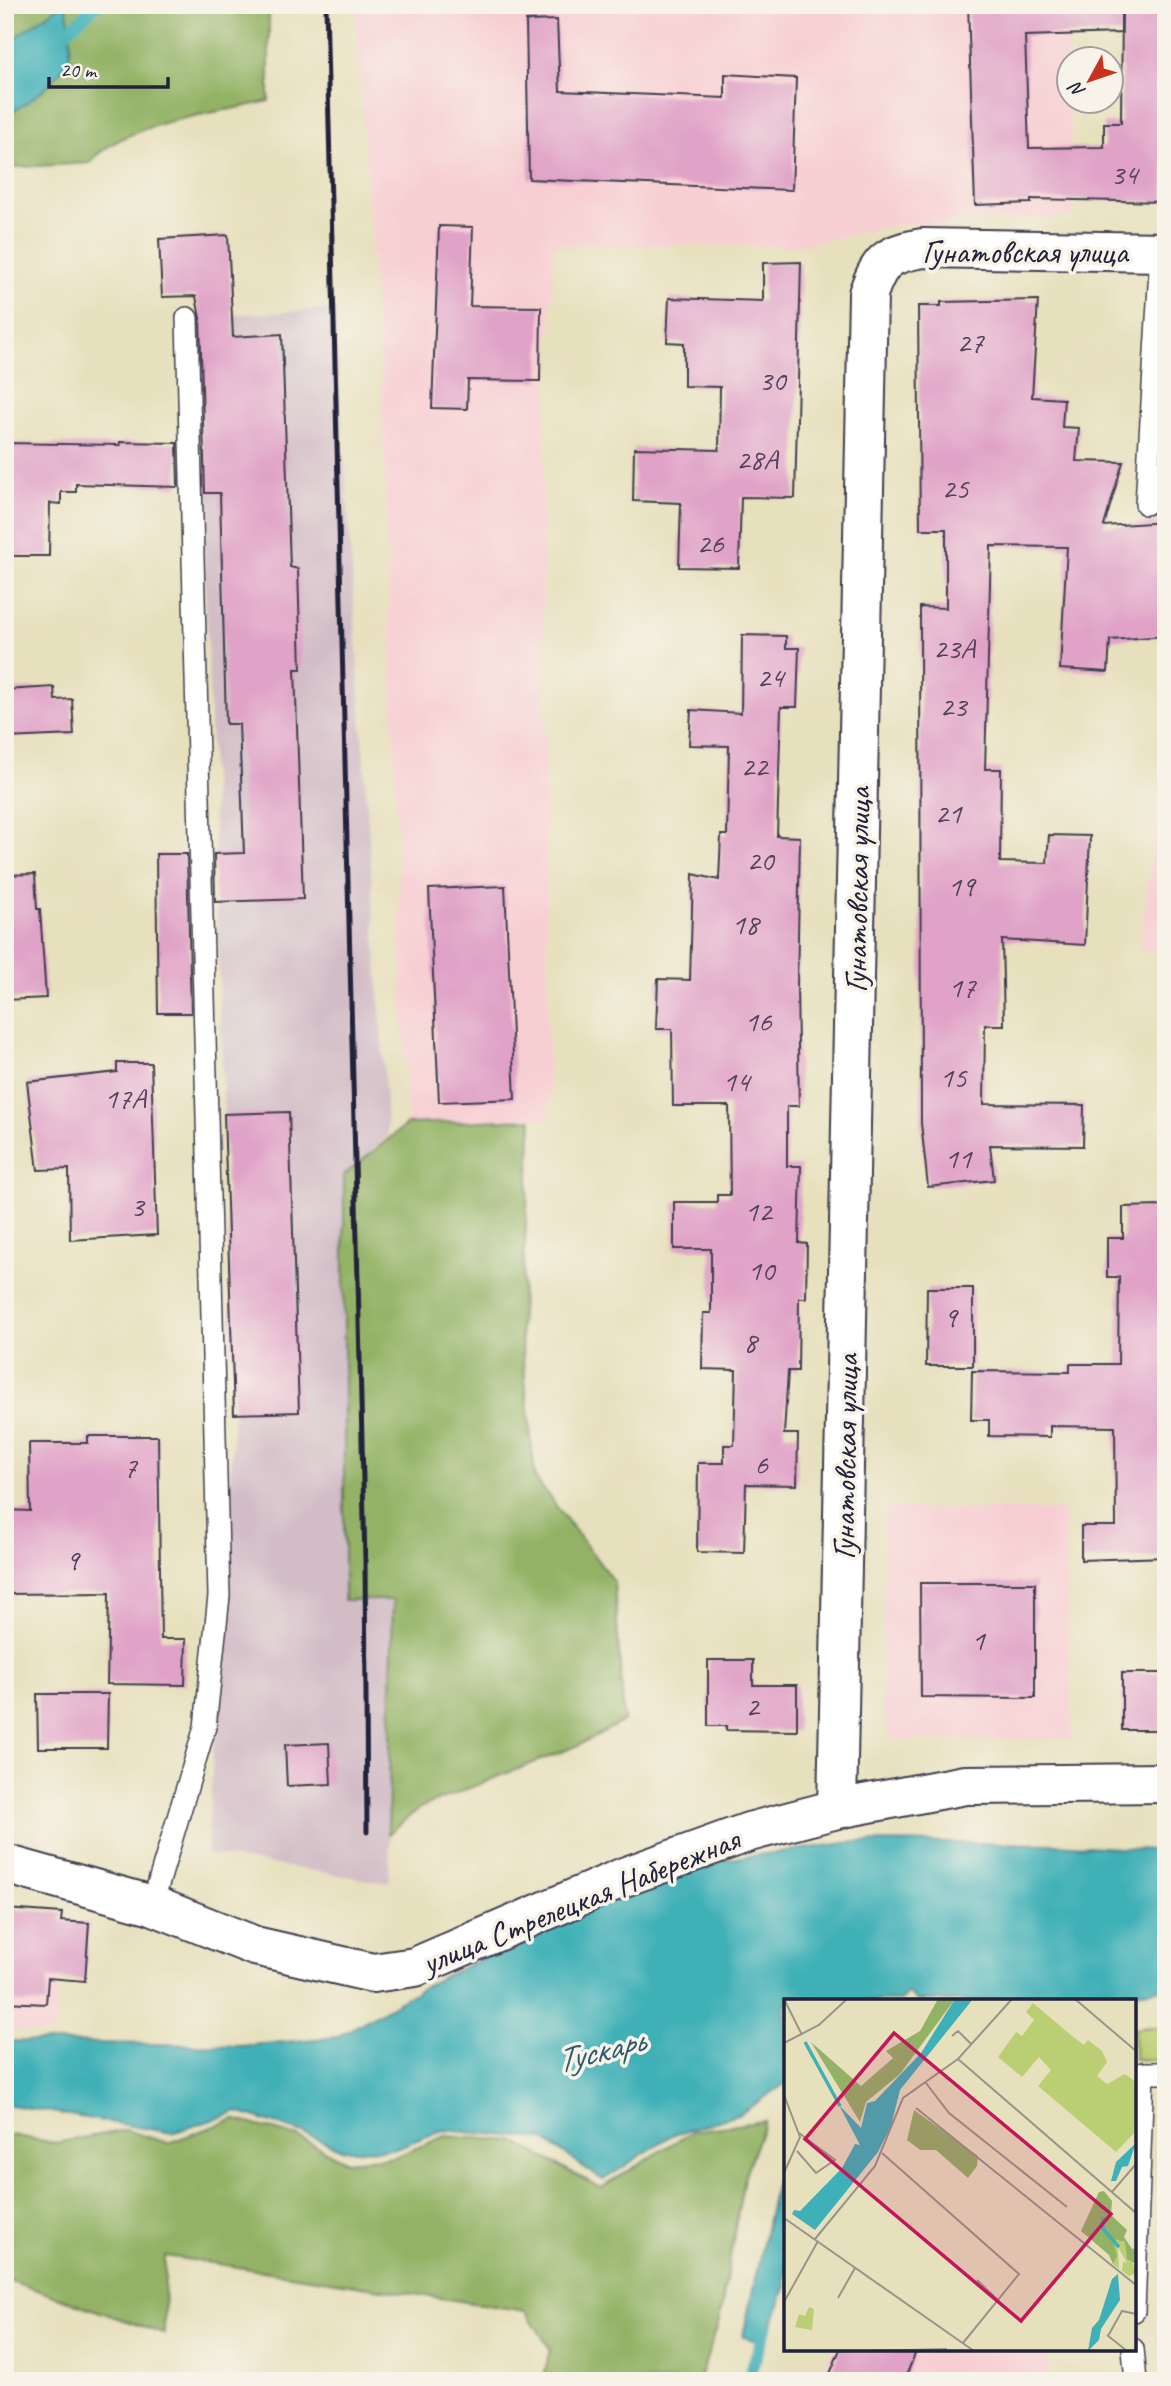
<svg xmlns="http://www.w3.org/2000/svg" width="1171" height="2386" viewBox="0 0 1171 2386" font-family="Caveat,sans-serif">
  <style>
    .built { fill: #f7cfd3 }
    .industrial { fill: #d2bdc7 }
    .green { fill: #bacf73; stroke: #6e7857; stroke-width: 2 }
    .forest { fill: #93b265; stroke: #5a6a50; stroke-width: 2 }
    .water { fill: #3fb0b7; stroke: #306979; stroke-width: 2 }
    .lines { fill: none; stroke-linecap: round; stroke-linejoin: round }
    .stream { stroke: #3fb0b7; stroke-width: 12 }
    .building { fill: #e0a2c7 }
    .service-casing { stroke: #403e4e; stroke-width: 24 }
    .minor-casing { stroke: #403e4e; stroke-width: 42 }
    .tertiary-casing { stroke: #403e4e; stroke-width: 42 }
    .service { stroke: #fff; stroke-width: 21 }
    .minor { stroke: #fff; stroke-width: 38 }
    .tertiary { stroke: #fff; stroke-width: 38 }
    .rail { stroke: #22223b; stroke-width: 5 }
    .labels { text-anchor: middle; stroke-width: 7; stroke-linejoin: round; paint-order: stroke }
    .number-label { font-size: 30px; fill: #52425e }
    .street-label { font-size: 33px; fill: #22223b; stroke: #f7f3e8 }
    .water-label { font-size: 35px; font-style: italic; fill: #2e5b6d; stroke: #f7f3e8 }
    .inset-river { fill: none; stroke: #3fb0b7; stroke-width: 3.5 }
    .inset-road { fill: none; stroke: #989489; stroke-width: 2 }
    .view { fill: #c2185b; fill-opacity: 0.15; stroke: #c2185b; stroke-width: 3.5 }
    .inset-edge { fill: none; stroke: #22223b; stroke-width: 3.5 }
  </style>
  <rect width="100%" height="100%" fill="#f7f3e8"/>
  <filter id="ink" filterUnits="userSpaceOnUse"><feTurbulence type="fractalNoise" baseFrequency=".0143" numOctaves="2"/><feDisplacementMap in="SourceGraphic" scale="14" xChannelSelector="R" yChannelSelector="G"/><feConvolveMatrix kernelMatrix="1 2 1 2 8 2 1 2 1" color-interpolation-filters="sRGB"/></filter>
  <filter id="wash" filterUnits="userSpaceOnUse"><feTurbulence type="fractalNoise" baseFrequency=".00686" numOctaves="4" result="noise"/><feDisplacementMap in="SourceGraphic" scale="28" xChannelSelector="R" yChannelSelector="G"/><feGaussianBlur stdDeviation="1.57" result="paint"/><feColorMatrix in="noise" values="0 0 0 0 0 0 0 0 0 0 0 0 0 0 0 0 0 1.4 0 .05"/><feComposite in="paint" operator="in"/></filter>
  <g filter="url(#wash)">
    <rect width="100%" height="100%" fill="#e7e0bd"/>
    <!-- built -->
    <g class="built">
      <path d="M 355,5 L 1166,5 L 1166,24 L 1067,26 L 1073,216 L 898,225 L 798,246 L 554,244 L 542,509 L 549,1119 L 407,1124 L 382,394 Z"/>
      <path d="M 1166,754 L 1166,950 L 1139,949 Z"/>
      <path d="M 885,1508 L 1064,1510 L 1073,1739 L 892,1740 L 882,1712 Z"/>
      <path d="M 5,1915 L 62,1919 L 55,2033 L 5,2030 Z"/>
      <path d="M 831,2349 L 1043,2349 L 1051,2381 L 819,2381 Z"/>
    </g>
    <!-- industrial -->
    <path class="industrial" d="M 335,309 L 388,1136 L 344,1175 L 344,1599 L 393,1599 L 389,1883 L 207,1854 L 234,1414 L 196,317 Z"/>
    <!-- green -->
    <path class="green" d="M 1150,2027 L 1166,2028 L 1166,2061 L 1134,2059 L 1134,2029 Z"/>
    <!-- forest -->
    <g class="forest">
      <path d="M 5,5 L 269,5 L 269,101 C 215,115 127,119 89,163 L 5,168 Z"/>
      <path d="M 532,1119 L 520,1329 L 535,1478 L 614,1582 L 624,1721 L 579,1745 L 421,1807 L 388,1834 L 393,1600 L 344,1600 L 344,1175 L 407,1124 Z"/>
      <path d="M 234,2119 L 298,2137 L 345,2161 L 395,2157 L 445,2136 L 513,2141 L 601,2188 L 693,2131 L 765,2121 L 744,2177 L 719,2321 L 699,2381 L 543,2381 L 550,2349 L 526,2311 L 165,2256 L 164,2334 L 5,2279 L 5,2134 L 55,2143 L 126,2130 L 168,2143 Z"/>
    </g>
    <!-- water -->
    <g class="water">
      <path d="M 62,5 L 66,5 C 68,20 75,47 67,61 C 54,85 28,103 5,116 L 5,52 L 21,33 Z"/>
      <path d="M 853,1842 L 1056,1844 L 1166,1851 L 1166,1988 L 1058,2001 L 916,2001 L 907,1993 L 901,2001 L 786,2001 L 786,2083 L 740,2114 L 672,2135 L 603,2180 L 543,2139 L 443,2130 L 393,2149 L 344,2150 L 301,2132 L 237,2112 L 172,2133 L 5,2104 L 5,2041 L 241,2046 L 337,2037 L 440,1978 L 617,1896 L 729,1859 Z"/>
      <path d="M 786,2135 L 786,2286 L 764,2344 L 743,2336 Z"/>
    </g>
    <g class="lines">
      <!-- stream -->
      <g class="stream">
        <path d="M 58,39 L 97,5"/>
        <path d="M 747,2381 L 766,2328"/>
      </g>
    </g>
    <g id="blocks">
      <!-- building -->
      <g class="building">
        <path d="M 968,5 L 1121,5 L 1121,33 L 1025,36 L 1029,148 L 1104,147 L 1104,123 L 1121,123 L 1122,5 L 1166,5 L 1164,202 L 1031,199 L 1031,203 L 975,205 Z"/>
        <path d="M 557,20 L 560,91 L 725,98 L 725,74 L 796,78 L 792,190 L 529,179 L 526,21 Z"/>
        <path d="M 439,226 L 473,227 L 470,306 L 541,307 L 540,381 L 468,380 L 467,409 L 432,408 Z"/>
        <path d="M 228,235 L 233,337 L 282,334 L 290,567 L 298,569 L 301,669 L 295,669 L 303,899 L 215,902 L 214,854 L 244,853 L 239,724 L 226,724 L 220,493 L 205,493 L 200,318 L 196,296 L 162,297 L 159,239 Z"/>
        <path d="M 801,262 L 795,498 L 741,497 L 739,568 L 679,567 L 681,503 L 633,501 L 634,448 L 719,450 L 720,387 L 684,386 L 684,343 L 667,342 L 669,298 L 763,301 L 763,263 Z"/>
        <path d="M 1038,300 L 1032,397 L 1064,399 L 1062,427 L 1079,428 L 1076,461 L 1123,462 L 1104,526 L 1166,522 L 1166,636 L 1110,640 L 1108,672 L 1060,669 L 1067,547 L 991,546 L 985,769 L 1001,769 L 1000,862 L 1047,863 L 1049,835 L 1090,836 L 1085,945 L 1002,940 L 1004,1025 L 985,1025 L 984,1104 L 1084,1105 L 1083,1146 L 990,1145 L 994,1180 L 928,1187 L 921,1123 L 920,607 L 946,608 L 946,529 L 920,529 L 918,306 L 941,306 L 941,302 Z"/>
        <path d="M 120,442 L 177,443 L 178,487 L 76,484 L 76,492 L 61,492 L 61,504 L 50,503 L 49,556 L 5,556 L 5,443 L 120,445 Z"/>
        <path d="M 742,635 L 786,636 L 786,648 L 799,648 L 797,707 L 781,707 L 777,836 L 800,837 L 797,987 L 799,1106 L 787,1106 L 787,1166 L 801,1166 L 799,1243 L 807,1244 L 806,1298 L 799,1298 L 798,1371 L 788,1371 L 784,1434 L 798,1434 L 797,1485 L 746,1484 L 744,1553 L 697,1552 L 698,1463 L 724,1463 L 724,1445 L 734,1445 L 736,1370 L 702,1369 L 703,1313 L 711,1313 L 711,1249 L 674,1249 L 674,1202 L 717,1202 L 717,1195 L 730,1195 L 729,1106 L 673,1106 L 672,1029 L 656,1029 L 658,979 L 690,980 L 693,874 L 719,880 L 721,835 L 727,835 L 729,746 L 689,745 L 691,710 L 741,713 Z"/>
        <path d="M 54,687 L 55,700 L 72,699 L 74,735 L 5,738 L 5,690 Z"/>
        <path d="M 156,854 L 187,854 L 191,1013 L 158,1013 Z"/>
        <path d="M 35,874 L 37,909 L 40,909 L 46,998 L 5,1000 L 5,875 Z"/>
        <path d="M 505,886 L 515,1099 L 439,1102 L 429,889 Z"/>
        <path d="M 117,1063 L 151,1063 L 157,1235 L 70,1240 L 69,1169 L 38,1170 L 27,1082 L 117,1072 Z"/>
        <path d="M 289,1112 L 299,1412 L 234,1414 L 224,1114 Z"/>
        <path d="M 1162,1206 L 1163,1239 L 1166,1239 L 1166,1557 L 1081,1560 L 1081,1526 L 1116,1526 L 1115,1427 L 1050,1426 L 1050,1437 L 989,1436 L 989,1420 L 971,1420 L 972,1371 L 1070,1372 L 1070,1364 L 1118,1364 L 1119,1277 L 1107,1277 L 1107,1238 L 1123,1238 L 1123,1207 Z"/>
        <path d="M 927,1288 L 973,1288 L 973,1366 L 926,1366 Z"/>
        <path d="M 88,1436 L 158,1436 L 161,1639 L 186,1639 L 185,1685 L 107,1684 L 109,1593 L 5,1594 L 5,1510 L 30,1511 L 29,1443 L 88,1443 Z"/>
        <path d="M 920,1583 L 1035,1583 L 1035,1698 L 921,1697 Z"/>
        <path d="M 708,1660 L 753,1660 L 753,1685 L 797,1685 L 797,1731 L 726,1730 L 726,1726 L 708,1726 Z"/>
        <rect x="1122" y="1673" width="44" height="57"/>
        <path d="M 37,1694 L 108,1694 L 107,1748 L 38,1748 Z"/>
        <path d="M 329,1743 L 331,1784 L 287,1786 L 285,1745 Z"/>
        <path d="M 5,1909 L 62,1913 L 61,1921 L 89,1923 L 85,1981 L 48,1978 L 46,2004 L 5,2002 Z"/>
        <path d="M 840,2349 L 917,2349 L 904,2381 L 827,2381 Z"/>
      </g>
    </g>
  </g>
  <g filter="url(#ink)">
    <use href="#blocks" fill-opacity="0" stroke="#403e4e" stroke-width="2"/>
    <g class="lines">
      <!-- service casing -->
      <g class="service-casing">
        <g id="service">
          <path d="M 1146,504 L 1161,252"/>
          <path d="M 152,1905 L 205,1727 L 219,1596 L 187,318"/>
          <path d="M 1134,2311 L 1143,2073 L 1166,2073"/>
          <path d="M 1133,2349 L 1136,2381"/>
        </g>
      </g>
      <!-- minor casing -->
      <g class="minor-casing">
        <path id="minor" d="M 837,1809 L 868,294 C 880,259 888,254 923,248 L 1166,252"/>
      </g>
      <!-- tertiary casing -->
      <g class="tertiary-casing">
        <path id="tertiary" d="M 5,1864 L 152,1905 L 255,1946 L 373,1973 L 415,1967 L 624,1877 L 749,1832 L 837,1809 L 965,1785 L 1166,1783"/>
      </g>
      <!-- service -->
      <use href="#service" class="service"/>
      <!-- minor -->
      <use href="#minor" class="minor"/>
      <!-- tertiary -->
      <use href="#tertiary" class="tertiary"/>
      <!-- rail -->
      <path class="rail" d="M 326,5 L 365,1560 L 367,1832"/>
    </g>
  </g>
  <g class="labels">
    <!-- number labels -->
    <g class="number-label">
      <text x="1124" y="184">34</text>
      <text x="970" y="352">27</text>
      <text x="772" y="390">30</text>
      <text x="757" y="469">28А</text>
      <text x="955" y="498">25</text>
      <text x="710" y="553">26</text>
      <text x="954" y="658">23А</text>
      <text x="770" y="687">24</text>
      <text x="953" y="716">23</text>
      <text x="754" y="776">22</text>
      <text x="948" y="823">21</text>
      <text x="760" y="870">20</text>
      <text x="961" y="896">19</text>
      <text x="745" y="934">18</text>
      <text x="962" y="997">17</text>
      <text x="758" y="1031">16</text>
      <text x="953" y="1087">15</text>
      <text x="736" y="1091">14</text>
      <text x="125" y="1108">17А</text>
      <text x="958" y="1168">11</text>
      <text x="137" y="1216">3</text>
      <text x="758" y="1221">12</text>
      <text x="761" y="1280">10</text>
      <text x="950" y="1327">9</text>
      <text x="750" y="1352">8</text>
      <text x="761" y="1474">6</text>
      <text x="130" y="1477">7</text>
      <text x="72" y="1570">9</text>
      <text x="978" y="1650">1</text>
      <text x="752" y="1716">2</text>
    </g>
    <!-- street labels -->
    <g class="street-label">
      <text x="1025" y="263">Гунатовская улица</text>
      <text transform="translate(856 890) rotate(-89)" y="12">Гунатовская улица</text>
      <text transform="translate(844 1457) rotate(-89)" y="12">Гунатовская улица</text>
      <text transform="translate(580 1900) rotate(-22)" y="12">улица Стрелецкая Набережная</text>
    </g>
    <!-- water labels -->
    <g class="water-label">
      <text transform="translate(600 2050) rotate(-14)" y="12">Тускарь</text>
    </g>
  </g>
  <!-- overview -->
  <g transform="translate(784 1999)">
    <rect width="352" height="352" fill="#e7e0bd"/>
    <path d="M 249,4 L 288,37 L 300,46 L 304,41 L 318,52 L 323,63 L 313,77 L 323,85 L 341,75 L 352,83 L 352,132 L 332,153 L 254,87 L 267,71 L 255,58 L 238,78 L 214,58 L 232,33 L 238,37 L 250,21 L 242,13 ZM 329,240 L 342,243 L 352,274 L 345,277 L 338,272 L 339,263 L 343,264 L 334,248 L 335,270 L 329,265 ZM 25,308 L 30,310 L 28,331 L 11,328 L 15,315 L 21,317 Z" fill="#bacf73"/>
    <path d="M 154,0 L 171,0 L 116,75 L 82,103 L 76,123 L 27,43 L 77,87 L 109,59 L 102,52 L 136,32 ZM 130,111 L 194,157 L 193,167 L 184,179 L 152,151 L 136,151 L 123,141 ZM 320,192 L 328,202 L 327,216 L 343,231 L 340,238 L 348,250 L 352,249 L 352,265 L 343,260 L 341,243 L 329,240 L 333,257 L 329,265 L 325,256 L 297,232 L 315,193 Z" fill="#93b265"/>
    <path d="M 171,0 L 189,0 L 116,91 L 107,127 L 94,153 L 31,231 L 8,215 L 10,211 L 16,212 L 58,169 L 71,145 L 76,146 L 55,106 L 77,129 L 83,104 L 91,102 L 137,54 ZM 352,144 L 344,167 L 338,168 L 332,182 L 327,182 L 332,163 ZM 334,275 L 336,301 L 317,330 L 315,341 L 304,352 L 308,329 L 315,321 L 328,280 Z" fill="#3fb0b7"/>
    <path class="inset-river" d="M 21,43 L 56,107M 319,218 L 319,230 L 335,248"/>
    <path class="inset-road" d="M 0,0 L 18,36M 291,0 L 352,52M 168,37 L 174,32 L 187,45M 0,44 L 35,26 L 63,0M 174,60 L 352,214M 142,84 L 165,114 L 283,208M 0,96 L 16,138 L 0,174M 132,109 L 352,286M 13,152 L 32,174 L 51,161 L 15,134M 98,154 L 235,275 L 179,344M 328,193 L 352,165M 0,219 L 190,352M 31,240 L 91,167 L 119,99 L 174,60 L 228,0M 193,281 L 215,302M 54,299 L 71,269M 0,303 L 34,242M 323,336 L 343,352M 324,337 L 338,312 L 352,315M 84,352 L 163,350"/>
    <path class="view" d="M 110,34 L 327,215 L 237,322 L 21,140 Z"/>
    <rect width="352" height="352" class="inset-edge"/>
  </g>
  <!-- margin -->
  <rect width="1171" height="2386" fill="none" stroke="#f7f3e8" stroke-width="28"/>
  <!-- north arrow -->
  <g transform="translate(1090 80) rotate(230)"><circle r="33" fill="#f7f3e8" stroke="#a29fa3" stroke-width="2"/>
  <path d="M0-5L12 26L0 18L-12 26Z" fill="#c8321e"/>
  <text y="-10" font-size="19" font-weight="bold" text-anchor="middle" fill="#22223b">N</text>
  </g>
  <!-- scale -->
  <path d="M49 77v10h119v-10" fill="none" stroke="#22223b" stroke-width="3.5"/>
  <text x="60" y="77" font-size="21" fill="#22223b" stroke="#f7f3e8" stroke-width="5" paint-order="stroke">20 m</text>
</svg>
